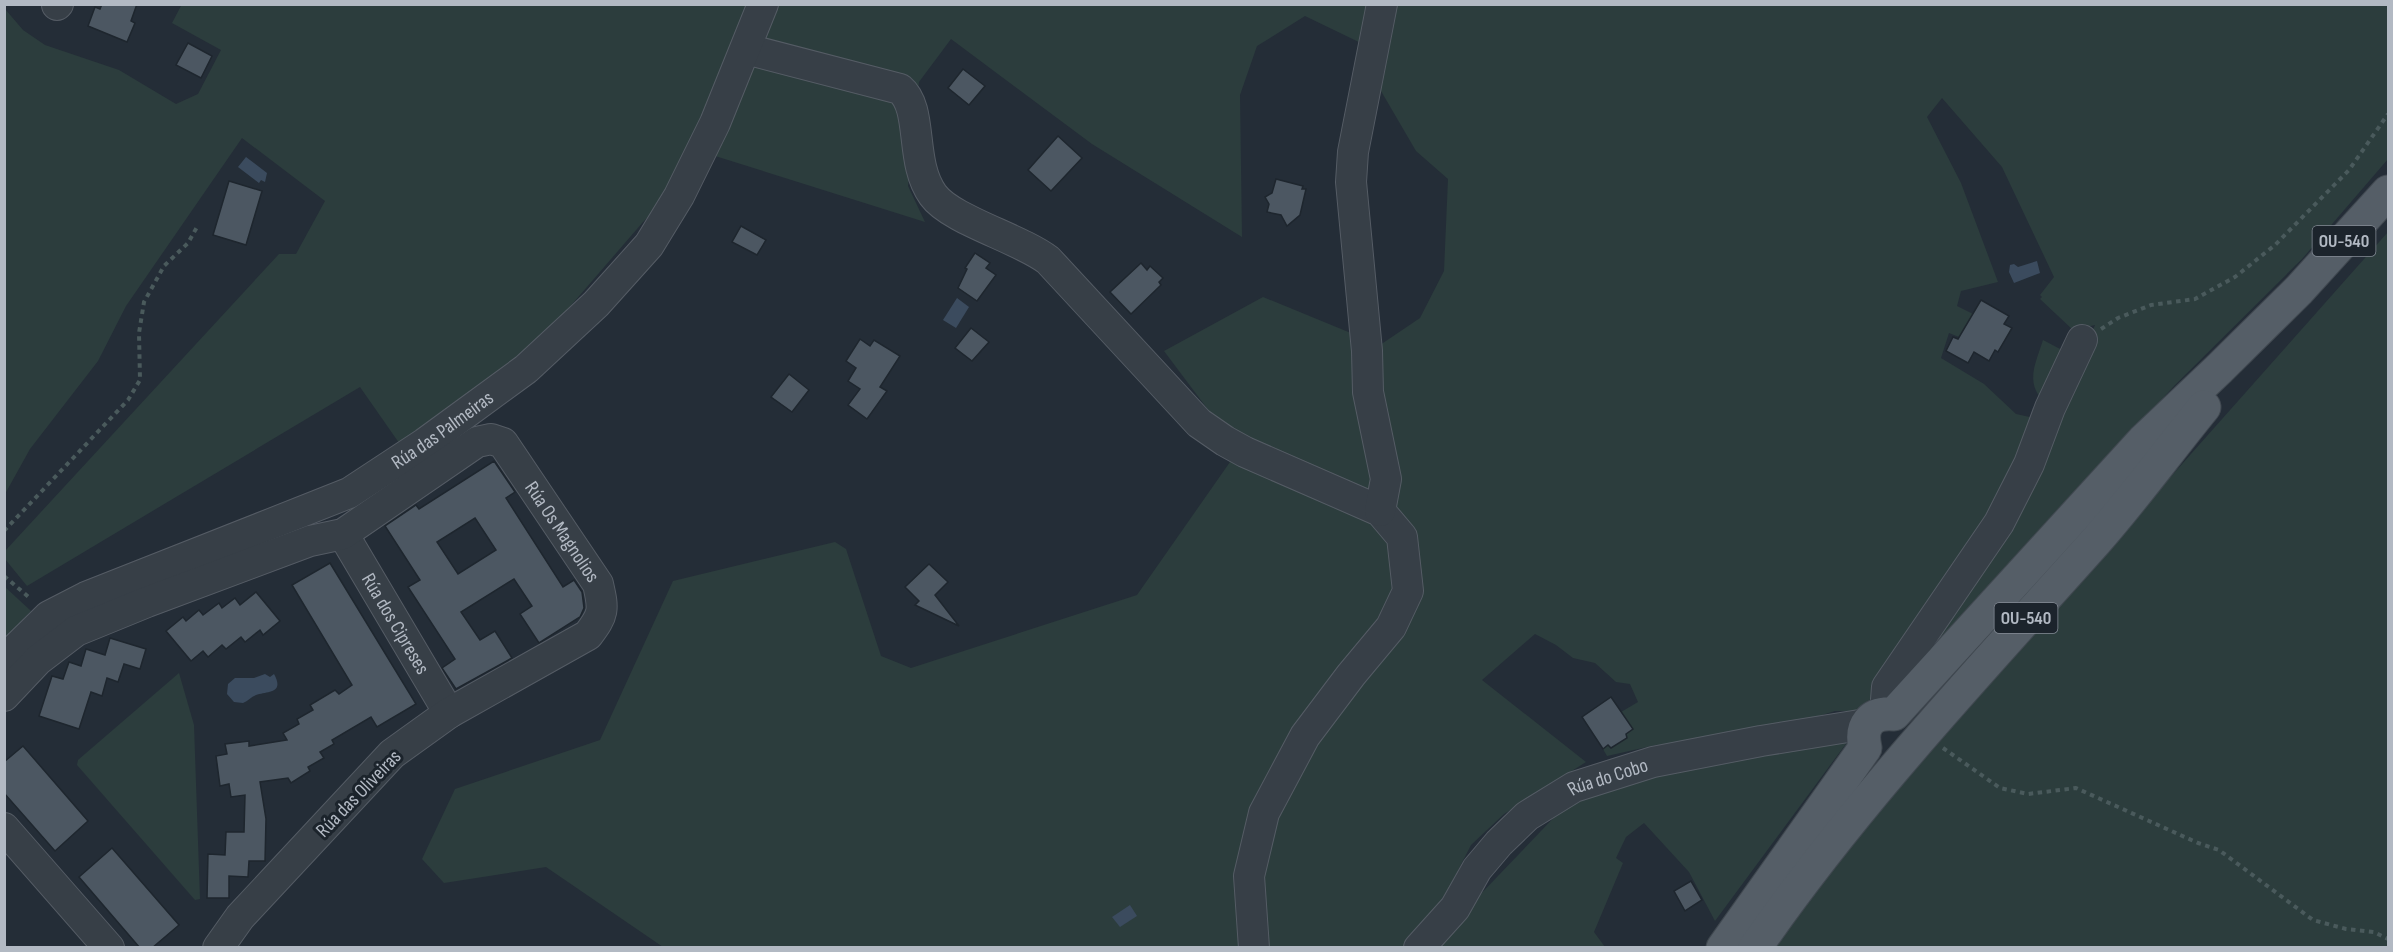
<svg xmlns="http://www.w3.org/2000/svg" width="2393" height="952" viewBox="0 0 2393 952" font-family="'Sofia Sans Condensed',sans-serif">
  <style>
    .green { fill: #2c3d3d }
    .water { fill: #3b4b5e }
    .building { fill: #4c5762; stroke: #1e262e; stroke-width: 1.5; fill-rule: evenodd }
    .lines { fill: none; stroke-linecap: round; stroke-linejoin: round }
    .minor-casing { stroke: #555c65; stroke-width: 32 }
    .major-casing { stroke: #404850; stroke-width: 35 }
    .path { stroke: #4a5a5c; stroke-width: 4; stroke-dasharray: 4.5 4.5; stroke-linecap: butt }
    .minor { stroke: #373f47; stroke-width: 30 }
    .major { stroke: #555e67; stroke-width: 33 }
    .labels { text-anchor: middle; stroke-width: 6; stroke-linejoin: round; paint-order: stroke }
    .shield { fill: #1c242c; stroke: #858c96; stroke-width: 1.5 }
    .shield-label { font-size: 18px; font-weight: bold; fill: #b2b9c3 }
    .street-label { font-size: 20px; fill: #b2b9c3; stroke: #1c242c }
  </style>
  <rect width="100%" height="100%" fill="#242d37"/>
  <!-- green -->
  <g class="green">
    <path d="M 182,4 L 2388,5 L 2388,159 L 2302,259 L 2175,385 L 2033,539 L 1896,697 L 2018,511 L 2095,325 L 2073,330 L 2040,299 L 2042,297 L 2040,295 L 2054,277 L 2002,167 L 1942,98 L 1927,117 L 1961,183 L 1998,282 L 1961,291 L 1957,306 L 1973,314 L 1959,337 L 1949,333 L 1941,358 L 1984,384 L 2016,414 L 2034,418 L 2007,489 L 1877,706 L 1860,711 L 1835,711 L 1777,729 L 1711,741 L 1656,745 L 1607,756 L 1603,749 L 1608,745 L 1611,748 L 1626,738 L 1621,712 L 1638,702 L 1630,684 L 1616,682 L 1595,663 L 1573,658 L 1556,645 L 1535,634 L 1482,680 L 1586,762 L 1504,814 L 1471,845 L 1446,894 L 1403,947 L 663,947 L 546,867 L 444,883 L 422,859 L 455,789 L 600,740 L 673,581 L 835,542 L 846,549 L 881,656 L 911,668 L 1137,595 L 1230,462 L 1212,415 L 1164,351 L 1263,297 L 1380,345 L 1420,318 L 1444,271 L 1448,179 L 1416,151 L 1381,91 L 1365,45 L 1305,16 L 1257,46 L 1240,95 L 1242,237 L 1092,144 L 951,39 L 919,82 L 908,186 L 925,222 L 712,155 L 643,222 L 561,317 L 487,386 L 404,450 L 360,387 L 27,586 L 5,559 L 5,551 L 279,254 L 296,254 L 325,201 L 242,138 L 126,306 L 98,361 L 30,449 L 5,494 L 5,9 L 23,30 L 45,45 L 119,70 L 176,104 L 198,94 L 221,50 L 172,23 Z"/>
    <path d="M 2388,232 L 2388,947 L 1772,948 L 1941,730 L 2088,570 Z"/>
    <path d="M 2043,340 L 2064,351 L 2040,397 C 2026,379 2037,360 2043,340 Z"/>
    <path d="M 5,587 L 31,611 L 5,638 Z"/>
    <path d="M 179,673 L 194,725 L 200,899 L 195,900 L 77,765 L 78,760 Z"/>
    <path d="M 1851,737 L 1715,921 L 1689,872 L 1644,823 L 1626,837 L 1616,858 L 1623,863 L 1594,932 L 1605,947 L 1429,948 L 1563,808 L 1645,775 Z"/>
  </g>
  <!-- water -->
  <g class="water">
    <path d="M 246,157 L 267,173 L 265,182 L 261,180 L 259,183 L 238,167 Z"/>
    <path d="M 2037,261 L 2040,273 L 2014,283 L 2009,272 L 2010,265 L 2014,264 L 2018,267 Z"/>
    <path d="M 957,298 L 969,307 L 956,328 L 943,320 Z"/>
    <path d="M 265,674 L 270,677 L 274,674 C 285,694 267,691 256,695 C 251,697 248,701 243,703 L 234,702 L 227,694 L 228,684 L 235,678 L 254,678 Z"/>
    <path d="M 1130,905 L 1137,916 L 1120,927 L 1112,917 Z"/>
  </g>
  <!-- building -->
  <g class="building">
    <path d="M 102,4 L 137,4 L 131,21 L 135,23 L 127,42 L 88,26 L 95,7 L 100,9 Z"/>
    <path d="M 188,43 L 212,56 L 201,78 L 176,65 Z"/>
    <path d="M 963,69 L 985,86 L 969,105 L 948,88 Z"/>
    <path d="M 1058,136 L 1082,158 L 1051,191 L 1028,170 Z"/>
    <path d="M 1276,179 L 1303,186 L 1302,189 L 1306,189 L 1300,215 L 1287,226 L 1281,215 L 1267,212 L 1269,204 L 1265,197 L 1272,193 Z"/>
    <path d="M 229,181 L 262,191 L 246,245 L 213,235 Z"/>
    <path d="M 741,226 L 766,240 L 757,255 L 732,242 Z"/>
    <path d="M 975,253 L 990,263 L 986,268 L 996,275 L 977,301 L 958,288 L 967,269 L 965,268 Z"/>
    <path d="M 1141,263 L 1147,270 L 1150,266 L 1163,278 L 1159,282 L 1161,285 L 1131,314 L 1110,292 Z"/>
    <path d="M 1981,300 L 2009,316 L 2004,324 L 2012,328 L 1998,352 L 1995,350 L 1989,361 L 1974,352 L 1968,363 L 1946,351 L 1953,337 L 1958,339 Z"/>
    <path d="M 971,328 L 989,342 L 972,361 L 955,348 Z"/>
    <path d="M 860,339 L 870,346 L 874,340 L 900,356 L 880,387 L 887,391 L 867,419 L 848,405 L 860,389 L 848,381 L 856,368 L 846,361 Z"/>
    <path d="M 789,374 L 809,390 L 792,412 L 771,397 Z"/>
    <path d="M 494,461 L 515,492 L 506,498 L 563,587 L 574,580 L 582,592 L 584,608 L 580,617 L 539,643 L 520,614 L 532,606 L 514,579 L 461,612 L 480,640 L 495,631 L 512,658 L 456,689 L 442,668 L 455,659 L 408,587 L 420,580 L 385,526 L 416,505 L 419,509 ZM 475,518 L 496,550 L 458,574 L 437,542 Z"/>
    <path d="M 330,563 L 416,704 L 377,727 L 371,717 L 332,740 L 334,744 L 320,752 L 324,758 L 308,767 L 310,771 L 291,783 L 288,778 L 260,782 L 266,819 L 265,861 L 249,861 L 248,877 L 229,876 L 229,898 L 207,898 L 208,854 L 225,855 L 226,832 L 244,832 L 245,795 L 231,797 L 229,784 L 220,786 L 216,756 L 227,754 L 225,744 L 249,741 L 249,746 L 287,740 L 283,733 L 299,724 L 297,719 L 313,710 L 310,705 L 335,690 L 339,694 L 352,685 L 292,585 Z"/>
    <path d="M 929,564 L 948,582 L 935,595 L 959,626 L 915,605 L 919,601 L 905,587 Z"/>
    <path d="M 256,592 L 280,621 L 263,635 L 260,630 L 245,642 L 241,637 L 226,649 L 222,645 L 208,657 L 203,651 L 191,661 L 166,631 L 183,617 L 186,621 L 199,610 L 203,615 L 219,603 L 222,608 L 235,598 L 240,605 Z"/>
    <path d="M 110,638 L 146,649 L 140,669 L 124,664 L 118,682 L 107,678 L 102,696 L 91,692 L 79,729 L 39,716 L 52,676 L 63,679 L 69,662 L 81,666 L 86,649 L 105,655 Z"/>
    <path d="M 1611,697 L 1633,729 L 1626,734 L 1627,738 L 1611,748 L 1608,745 L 1603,749 L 1582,717 Z"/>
    <path d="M 23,746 L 88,821 L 55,851 L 4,793 L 4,762 Z"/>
    <path d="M 112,848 L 179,925 L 152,948 L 140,948 L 79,877 Z"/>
    <path d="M 1691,881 L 1702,900 L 1685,911 L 1674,891 Z"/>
  </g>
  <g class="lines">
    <!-- minor casing -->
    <g class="minor-casing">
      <g id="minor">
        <path d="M 57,5 L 58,4"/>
        <path d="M 746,49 L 900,89 C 924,109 909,162 933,195 C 951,220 1019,238 1048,260 L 1199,423 L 1225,441 L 1245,452 L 1380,511 L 1402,537 L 1408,591 L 1391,627 L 1351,675 L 1305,736 L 1264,813 L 1249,876 L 1254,948"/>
        <path d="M 1380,511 L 1386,479 L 1368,392 L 1367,351 L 1351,182 L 1353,152 L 1382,4"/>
        <path id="s1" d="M 343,534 L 449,713"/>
        <path id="s2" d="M 4,660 L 49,616 L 86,597 L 349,493 L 425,443 L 526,369 L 596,304 L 649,245 L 679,196 L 715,123 L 763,4"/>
        <path id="s3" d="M 4,696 L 38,660 L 76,631 L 147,602 L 310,541 L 343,534 L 477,442 L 491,439 L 503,443 L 598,584 C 604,610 604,614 588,635 L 449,713 L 392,754 L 240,917 L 218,948"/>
        <path d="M 1885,713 L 1887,687 L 1999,523 L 2029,464 L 2050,408 L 2082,340"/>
        <path d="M 4,828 L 109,948"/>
        <path id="s4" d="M 1419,948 L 1455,908 L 1477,869 L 1499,843 L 1527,816 L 1574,787 L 1653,762 L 1761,741 L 1866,724"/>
      </g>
    </g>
    <!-- major casing -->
    <g class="major-casing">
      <g id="major">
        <path d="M 1723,948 L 1865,748 C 1860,726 1870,712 1894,714 L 2143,441 L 2219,369 L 2299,290 L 2388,192"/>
        <path d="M 1755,948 C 1856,802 1978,673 2096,541 C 2134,498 2168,451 2204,407"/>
      </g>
    </g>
    <!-- path -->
    <g class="path">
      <path d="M 2101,329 L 2118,318 L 2151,305 L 2195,299 L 2235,277 L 2275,245 L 2349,170 L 2388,114"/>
      <path d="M 4,531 L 128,400 L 140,380 L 139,333 L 144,302 L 164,266 L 188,243 L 197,227"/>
      <path d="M 4,576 L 31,599"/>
      <path d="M 1943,748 L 2000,788 L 2028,794 L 2076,788 L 2198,843 L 2219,850 L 2313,920 L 2346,929 L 2374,932 L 2388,939"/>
    </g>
    <!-- minor -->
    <use href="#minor" class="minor"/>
    <!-- major -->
    <use href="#major" class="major"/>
  </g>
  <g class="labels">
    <!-- shield labels -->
    <g class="shield">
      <rect x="2312.5" y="226" width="63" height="30" rx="4.5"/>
      <rect x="1994.5" y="603" width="63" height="30" rx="4.5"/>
    </g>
    <g class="shield-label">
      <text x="2344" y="247">OU-540</text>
      <text x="2026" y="624">OU-540</text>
    </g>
    <!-- street labels -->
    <g class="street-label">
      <text dy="7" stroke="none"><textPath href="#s2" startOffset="500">Rúa das Palmeiras</textPath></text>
      <text dy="7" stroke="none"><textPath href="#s3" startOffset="678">Rúa Os Magnolios</textPath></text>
      <text dy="7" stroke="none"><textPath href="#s1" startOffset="104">Rúa dos Cipreses</textPath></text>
      <text dy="7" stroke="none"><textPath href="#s4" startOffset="262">Rúa do Cobo</textPath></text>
      <text transform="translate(358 793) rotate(-46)" y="7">Rúa das Oliveiras</text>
    </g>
  </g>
  <!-- border -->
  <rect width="2393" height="952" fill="none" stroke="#b2b9c3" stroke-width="12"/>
</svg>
